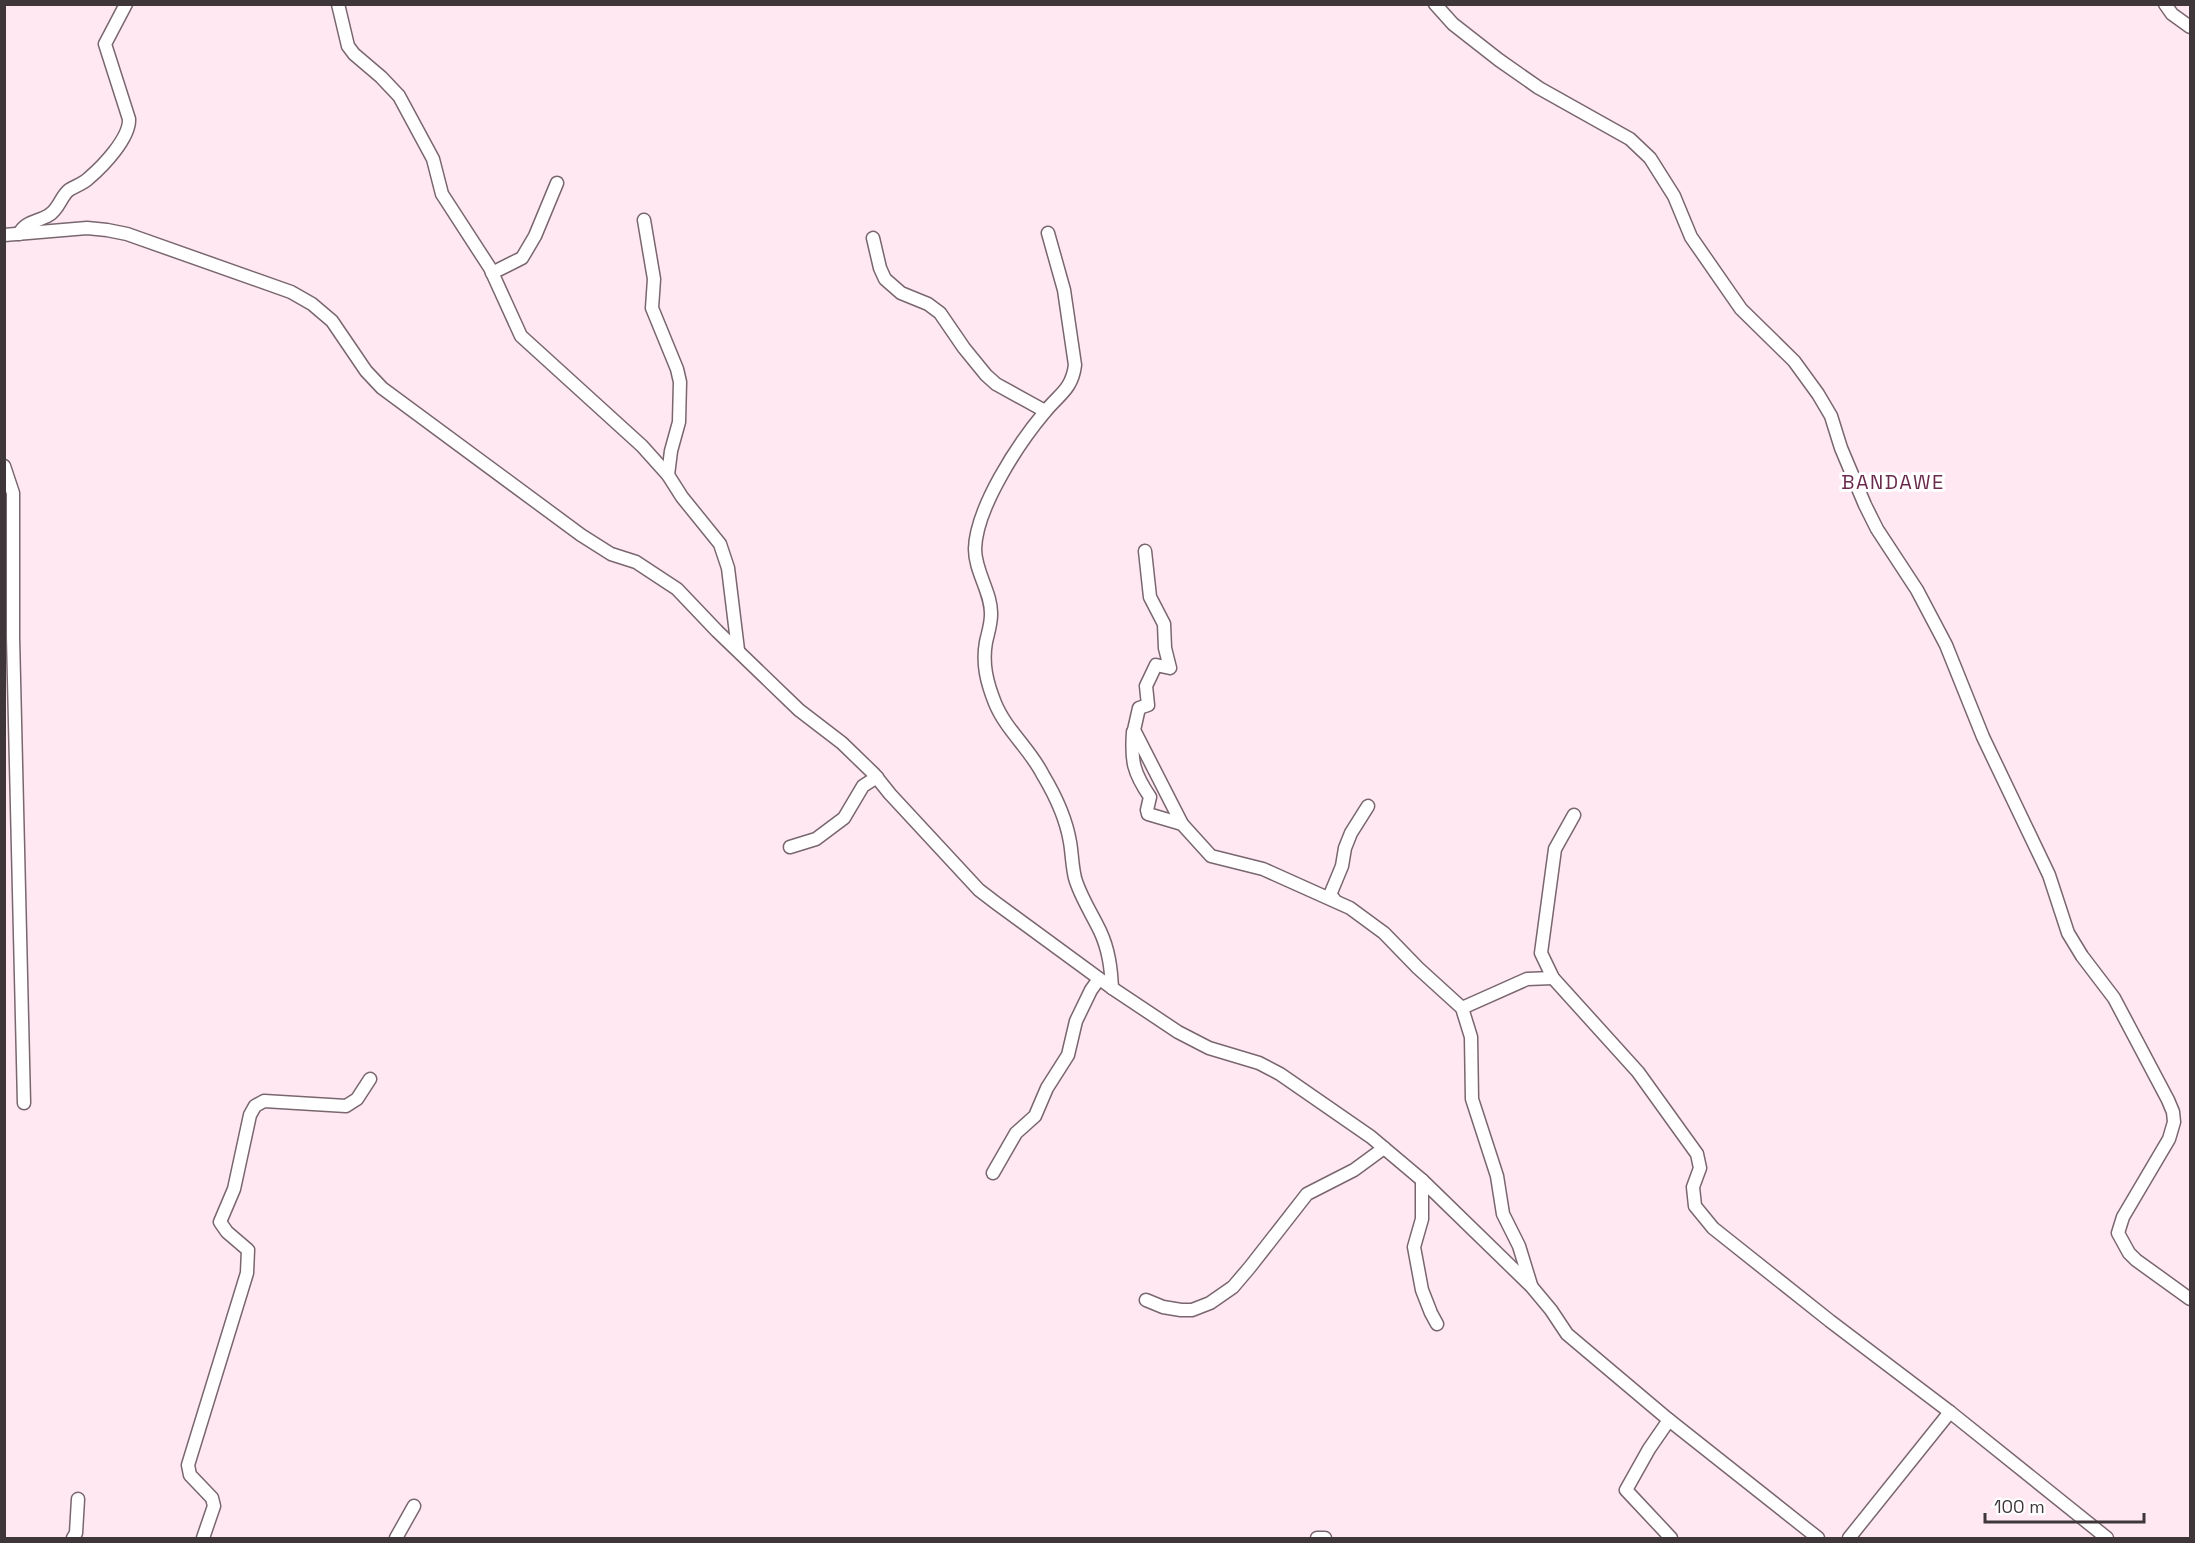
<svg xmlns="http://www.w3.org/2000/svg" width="2195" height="1543" viewBox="0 0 2195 1543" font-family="'Space Grotesk',sans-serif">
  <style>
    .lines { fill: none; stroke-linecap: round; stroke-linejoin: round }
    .street-casing { stroke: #79666f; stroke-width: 15 }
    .street { stroke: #fff; stroke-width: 12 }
    .labels { text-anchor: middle; stroke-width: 6; stroke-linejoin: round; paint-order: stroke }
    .quarter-label { font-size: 20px; letter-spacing: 1.5px; fill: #6a2b4d; stroke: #fff }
  </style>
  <rect width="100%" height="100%" fill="#ffe8f2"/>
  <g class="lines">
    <!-- street casing -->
    <g class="street-casing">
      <g id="street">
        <path d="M 338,4 L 348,46 L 354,54 L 381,77 L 399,96 L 433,159 L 442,194 L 490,268 L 521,336 L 642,446 L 668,475 L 682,497 L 720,544 L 728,568 L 738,650"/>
        <path d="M 1435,4 L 1453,24 L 1499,60 L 1539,88 L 1630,139 L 1650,158 L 1674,196 L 1691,237 L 1741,309 L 1794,361 L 1818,394 L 1831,416 L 1841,448 L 1865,505 L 1877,529 L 1917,590 L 1946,645 L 1983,737 L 2049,875 L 2068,933 L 2082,956 L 2114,998 L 2168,1100 L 2173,1112 L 2174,1122 L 2169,1139 L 2123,1217 L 2118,1233 L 2129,1253 L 2136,1260 L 2190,1299"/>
        <path d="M 2165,4 L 2172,14 L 2190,27"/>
        <path d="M 644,220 L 654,279 L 652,308 L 677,369 L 680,382 L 679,422 L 671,451 L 668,475"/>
        <path d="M 1048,233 L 1064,290 L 1075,365 C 1072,390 1058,395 1044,413 C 1018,444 976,508 975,549 C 975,572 992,593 991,615 C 991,624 988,633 986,642 C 982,664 987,683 995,703 C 1006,730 1030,749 1043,775 C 1055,795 1066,818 1070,842 C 1072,853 1072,866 1075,878 C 1080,896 1092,914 1100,931 C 1109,950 1111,969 1112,988"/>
        <path d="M 19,234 C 25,221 38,222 49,215 C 59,209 61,196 69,190 C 75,186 83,184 89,178 C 103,166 130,138 129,119 L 105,44 L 126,4"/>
        <path d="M 4,235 L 87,228 L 107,230 L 127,234 L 291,292 L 312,304 L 332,321 L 366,371 L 382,388 L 581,535 L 611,554 L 636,562 L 677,589 L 717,631 L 799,710 L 842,743 L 874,774 L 890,794 L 979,890 L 996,903 L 1112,988 L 1178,1032 L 1209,1048 L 1259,1063 L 1280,1074 L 1371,1137 L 1422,1180 L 1531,1286 L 1551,1310 L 1567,1334 L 1669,1420 L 1818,1538"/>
        <path d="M 873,238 L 880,268 L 885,279 L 901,293 L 928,304 L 940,313 L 964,348 L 986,375 L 996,384 L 1045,411"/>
        <path d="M 492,273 L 522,258 L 535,236 L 557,183"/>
        <path d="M 4,466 L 13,493 L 13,637 L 24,1103"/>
        <path d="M 1145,551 L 1150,597 L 1164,624 L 1165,648 L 1170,668 L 1156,665 L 1146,686 L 1148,705 L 1139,708 L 1134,730 L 1182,824 L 1211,856 L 1263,869 L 1350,908 L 1384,933 L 1418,968 L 1462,1008 L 1471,1037 L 1472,1099 L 1497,1176 L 1503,1214 L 1519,1246 L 1531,1285"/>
        <path d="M 1133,732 C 1131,761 1133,772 1150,797 L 1147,810 L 1148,814 L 1182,824"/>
        <path d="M 1574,815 L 1555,849 L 1541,953 L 1553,978 L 1638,1072 L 1697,1154 L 1700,1168 L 1693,1187 L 1695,1206 L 1713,1228 L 1830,1321 L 1950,1412 L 2107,1538"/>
        <path d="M 790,847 L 816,839 L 844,818 L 863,786 L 877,777"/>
        <path d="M 1334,899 L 1330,895 L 1342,866 L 1345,848 L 1351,833 L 1368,806"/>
        <path d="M 1462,1008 L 1527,979 L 1553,978"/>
        <path d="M 993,1173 L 1016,1133 L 1035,1116 L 1047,1088 L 1068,1055 L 1076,1021 L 1091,990 L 1099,979"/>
        <path d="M 1422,1180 L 1422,1219 L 1414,1247 L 1422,1290 L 1431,1313 L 1437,1324"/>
        <path d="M 1146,1300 L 1163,1307 L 1181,1310 L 1192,1310 L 1210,1303 L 1233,1287 L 1250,1267 L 1307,1194 L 1354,1170 L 1384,1148"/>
        <path d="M 1669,1420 L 1649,1449 L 1626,1490 L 1671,1538"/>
        <path d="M 73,1538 L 76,1533 L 78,1499"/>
        <path d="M 203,1538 L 214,1506 L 212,1498 L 190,1475 L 188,1465 L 247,1273 L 248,1250 L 227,1232 L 220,1222 L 234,1189 L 250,1115 L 255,1106 L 264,1101 L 346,1106 L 357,1099 L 370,1079"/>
        <path d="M 396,1538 L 414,1506"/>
        <path d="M 1317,1538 L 1325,1538"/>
        <path d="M 1849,1538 L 1950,1412"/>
      </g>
    </g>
    <!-- street -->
    <use href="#street" class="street"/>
  </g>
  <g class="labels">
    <!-- quarter labels -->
    <g class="quarter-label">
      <text x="1893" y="489">BANDAWE</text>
    </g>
  </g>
  <!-- border -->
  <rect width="2195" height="1543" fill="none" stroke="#3f363a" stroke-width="12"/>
  <!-- scale -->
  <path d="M1985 1513v9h159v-9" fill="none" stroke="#3f363a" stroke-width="3"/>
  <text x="1994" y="1513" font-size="18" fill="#3f363a" stroke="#ffffff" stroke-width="4.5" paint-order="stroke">100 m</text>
</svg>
